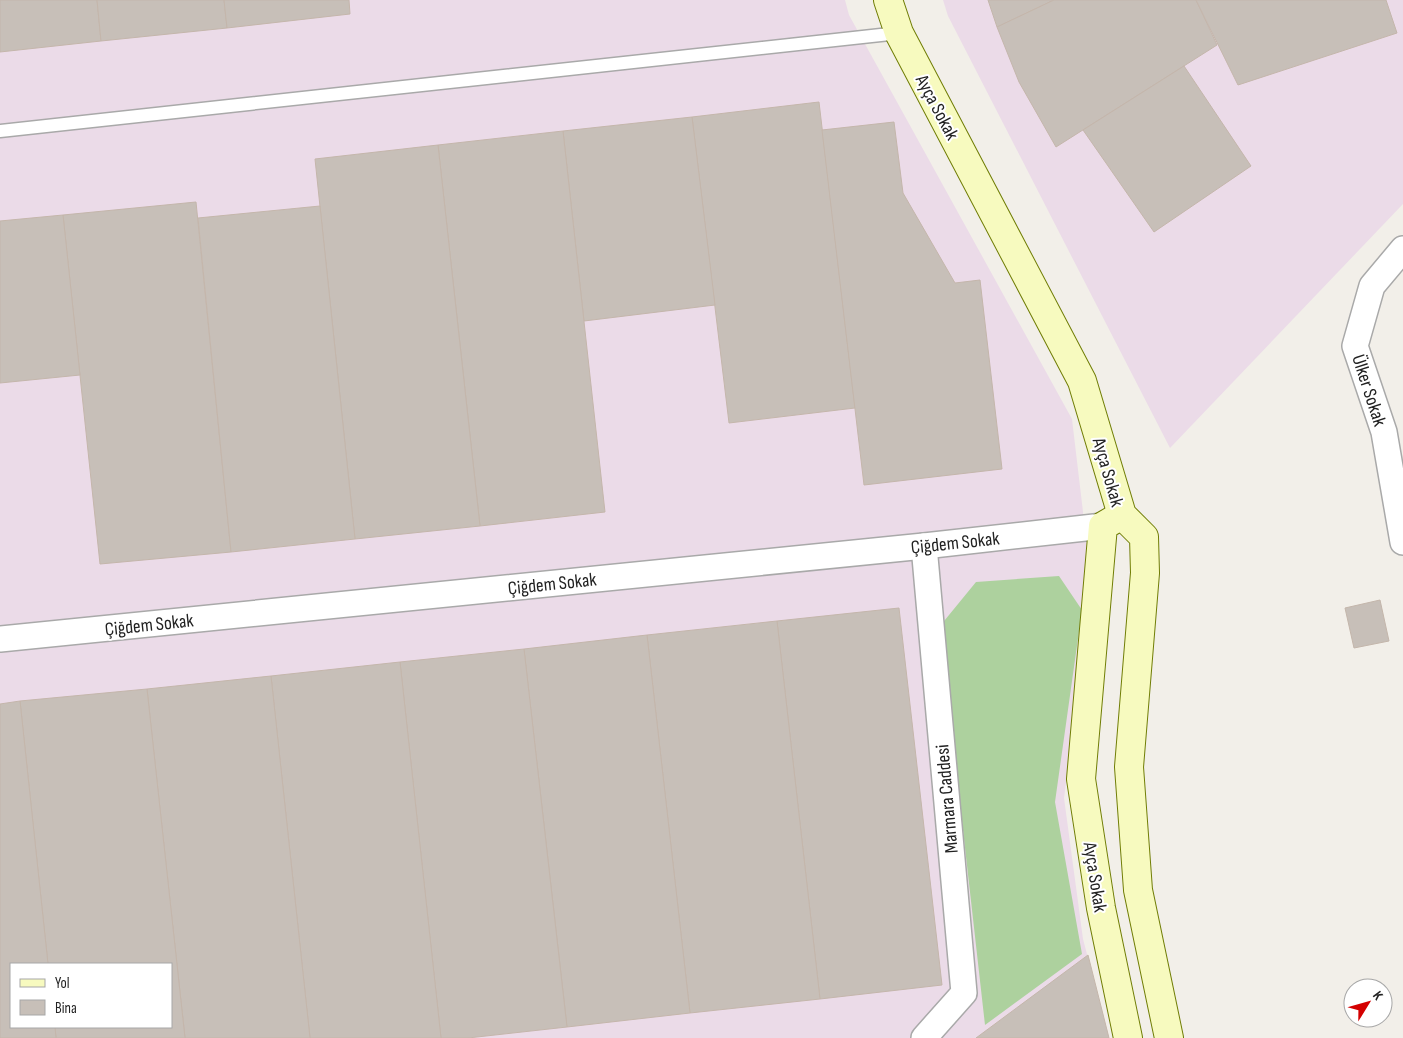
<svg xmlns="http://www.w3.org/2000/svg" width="1403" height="1038" viewBox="0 0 1403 1038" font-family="'Sofia Sans Condensed',sans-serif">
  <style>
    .industrial { fill: #ebdbe8; fill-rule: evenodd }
    .forest { fill: #add19e }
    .building { fill: #c7bfb8; stroke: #c4b6ab }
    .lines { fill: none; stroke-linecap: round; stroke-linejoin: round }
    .lane-casing { stroke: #a9a9a9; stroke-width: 15 }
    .street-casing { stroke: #a9a9a9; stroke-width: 28 }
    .secondary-casing { stroke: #707d05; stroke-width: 30 }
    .lane { stroke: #fff; stroke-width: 12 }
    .street { stroke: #fff; stroke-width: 25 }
    .secondary { stroke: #f7fabf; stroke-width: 28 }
    .labels { text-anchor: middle; stroke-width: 4; stroke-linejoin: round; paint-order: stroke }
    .street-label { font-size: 19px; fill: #222; stroke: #fff }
  </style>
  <rect width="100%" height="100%" fill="#f2efe9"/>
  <!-- industrial -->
  <g class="industrial">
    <path d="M 0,0 L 845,0 L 849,15 L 1072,419 L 1092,588 L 1064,798 L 1083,939 L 1109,1038 L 0,1038 ZM 11,964 L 171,964 L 171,1027 L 11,1027 Z"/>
    <path d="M 943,0 L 1403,0 L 1403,204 L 1170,448 L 948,16 Z"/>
  </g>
  <!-- forest -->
  <path class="forest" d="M 1059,576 L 1082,610 L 1055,802 L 1082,954 L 985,1025 L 940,626 L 976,582 Z"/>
  <!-- building -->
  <g class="building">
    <path d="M 0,0 L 97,0 L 101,41 L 0,52 Z"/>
    <path d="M 97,0 L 224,0 L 227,28 L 101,41 Z"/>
    <path d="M 224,0 L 349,0 L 350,14 L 227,28 Z"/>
    <path d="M 988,0 L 1054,0 L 997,27 Z"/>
    <path d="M 1054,0 L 1196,0 L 1217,45 L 1056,147 L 1019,82 L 997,27 Z"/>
    <path d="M 1196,0 L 1386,0 L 1397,33 L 1238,85 Z"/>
    <path d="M 1184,66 L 1251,166 L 1154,232 L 1083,130 Z"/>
    <path d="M 819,102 L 855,408 L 729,423 L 692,117 Z"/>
    <path d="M 692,117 L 715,305 L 584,321 L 563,131 Z"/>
    <path d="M 894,122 L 903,193 L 955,283 L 980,280 L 1002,469 L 864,485 L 822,130 Z"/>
    <path d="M 563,131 L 605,512 L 480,526 L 438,145 Z"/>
    <path d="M 438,145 L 480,526 L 355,539 L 315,159 Z"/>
    <path d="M 196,202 L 231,552 L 100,564 L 63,215 Z"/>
    <path d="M 320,206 L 355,539 L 231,552 L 198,218 Z"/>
    <path d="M 63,215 L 80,375 L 0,383 L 0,221 Z"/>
    <path d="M 1380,600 L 1389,641 L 1354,648 L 1345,608 Z"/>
    <path d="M 899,608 L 942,985 L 820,999 L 777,621 Z"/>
    <path d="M 777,621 L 820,999 L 690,1013 L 647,635 Z"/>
    <path d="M 647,635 L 690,1013 L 567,1027 L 524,649 Z"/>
    <path d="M 524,649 L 567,1027 L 468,1038 L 441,1038 L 400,662 Z"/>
    <path d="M 400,662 L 441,1038 L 310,1038 L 271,676 Z"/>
    <path d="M 271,676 L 310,1038 L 185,1038 L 147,689 Z"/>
    <path d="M 147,689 L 185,1038 L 56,1038 L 55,1027 L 171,1027 L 171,964 L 48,964 L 20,701 Z"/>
    <path d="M 20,701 L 48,964 L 11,964 L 11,1027 L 55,1027 L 56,1038 L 0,1038 L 0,704 Z"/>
    <path d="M 1088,955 L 1109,1038 L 976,1038 Z"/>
  </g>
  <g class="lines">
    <!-- lane casing -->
    <g class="lane-casing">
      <path id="lane" d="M 0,131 L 899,33"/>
    </g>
    <!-- street casing -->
    <g class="street-casing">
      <g id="street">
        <path d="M 1403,249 L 1372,286 L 1355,346 L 1384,432 L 1403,542"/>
        <path d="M 0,639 L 924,546 L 1103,526"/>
        <path d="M 924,1038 L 964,993 L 924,546"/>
      </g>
    </g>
    <!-- secondary casing -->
    <g class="secondary-casing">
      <g id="secondary">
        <path d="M 888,0 L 899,33 L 1082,381 L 1122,515 L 1144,537 L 1145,573 L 1129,767 L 1138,890 L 1169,1038"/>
        <path d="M 1122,515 L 1103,526 L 1081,779 L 1101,908 L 1128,1038"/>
      </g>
    </g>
    <!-- lane -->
    <use href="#lane" class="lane"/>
    <!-- street -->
    <use href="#street" class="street"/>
    <!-- secondary -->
    <use href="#secondary" class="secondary"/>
  </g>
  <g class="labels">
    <!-- street labels -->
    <g class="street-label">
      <text transform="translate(938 107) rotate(62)" y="7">Ayça Sokak</text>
      <text transform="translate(1370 390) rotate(72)" y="7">Ülker Sokak</text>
      <text transform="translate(1109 472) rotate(74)" y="7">Ayça Sokak</text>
      <text transform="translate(955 542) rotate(-6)" y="7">Çiğdem Sokak</text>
      <text transform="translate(552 583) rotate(-6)" y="7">Çiğdem Sokak</text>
      <text transform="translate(149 624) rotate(-6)" y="7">Çiğdem Sokak</text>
      <text transform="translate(946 799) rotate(-95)" y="7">Marmara Caddesi</text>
      <text transform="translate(1096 877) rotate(81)" y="7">Ayça Sokak</text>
    </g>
  </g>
  <!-- legend -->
  <rect x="10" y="963" width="162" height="65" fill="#ffffff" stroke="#a7a7a7"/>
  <rect x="20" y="979" width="25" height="8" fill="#f7fabf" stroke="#a7a7a7"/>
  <text x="55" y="988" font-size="15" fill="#222222">Yol</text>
  <rect x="20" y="1000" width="25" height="15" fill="#c7bfb8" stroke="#a7a7a7"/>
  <text x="55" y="1013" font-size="15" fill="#222222">Bina</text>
  <!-- north arrow -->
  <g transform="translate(1368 1003) rotate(53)"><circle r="24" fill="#ffffff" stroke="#a7a7a7"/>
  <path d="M0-4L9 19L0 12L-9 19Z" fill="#d40000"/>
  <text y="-8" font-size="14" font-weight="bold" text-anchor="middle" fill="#222222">K</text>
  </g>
</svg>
